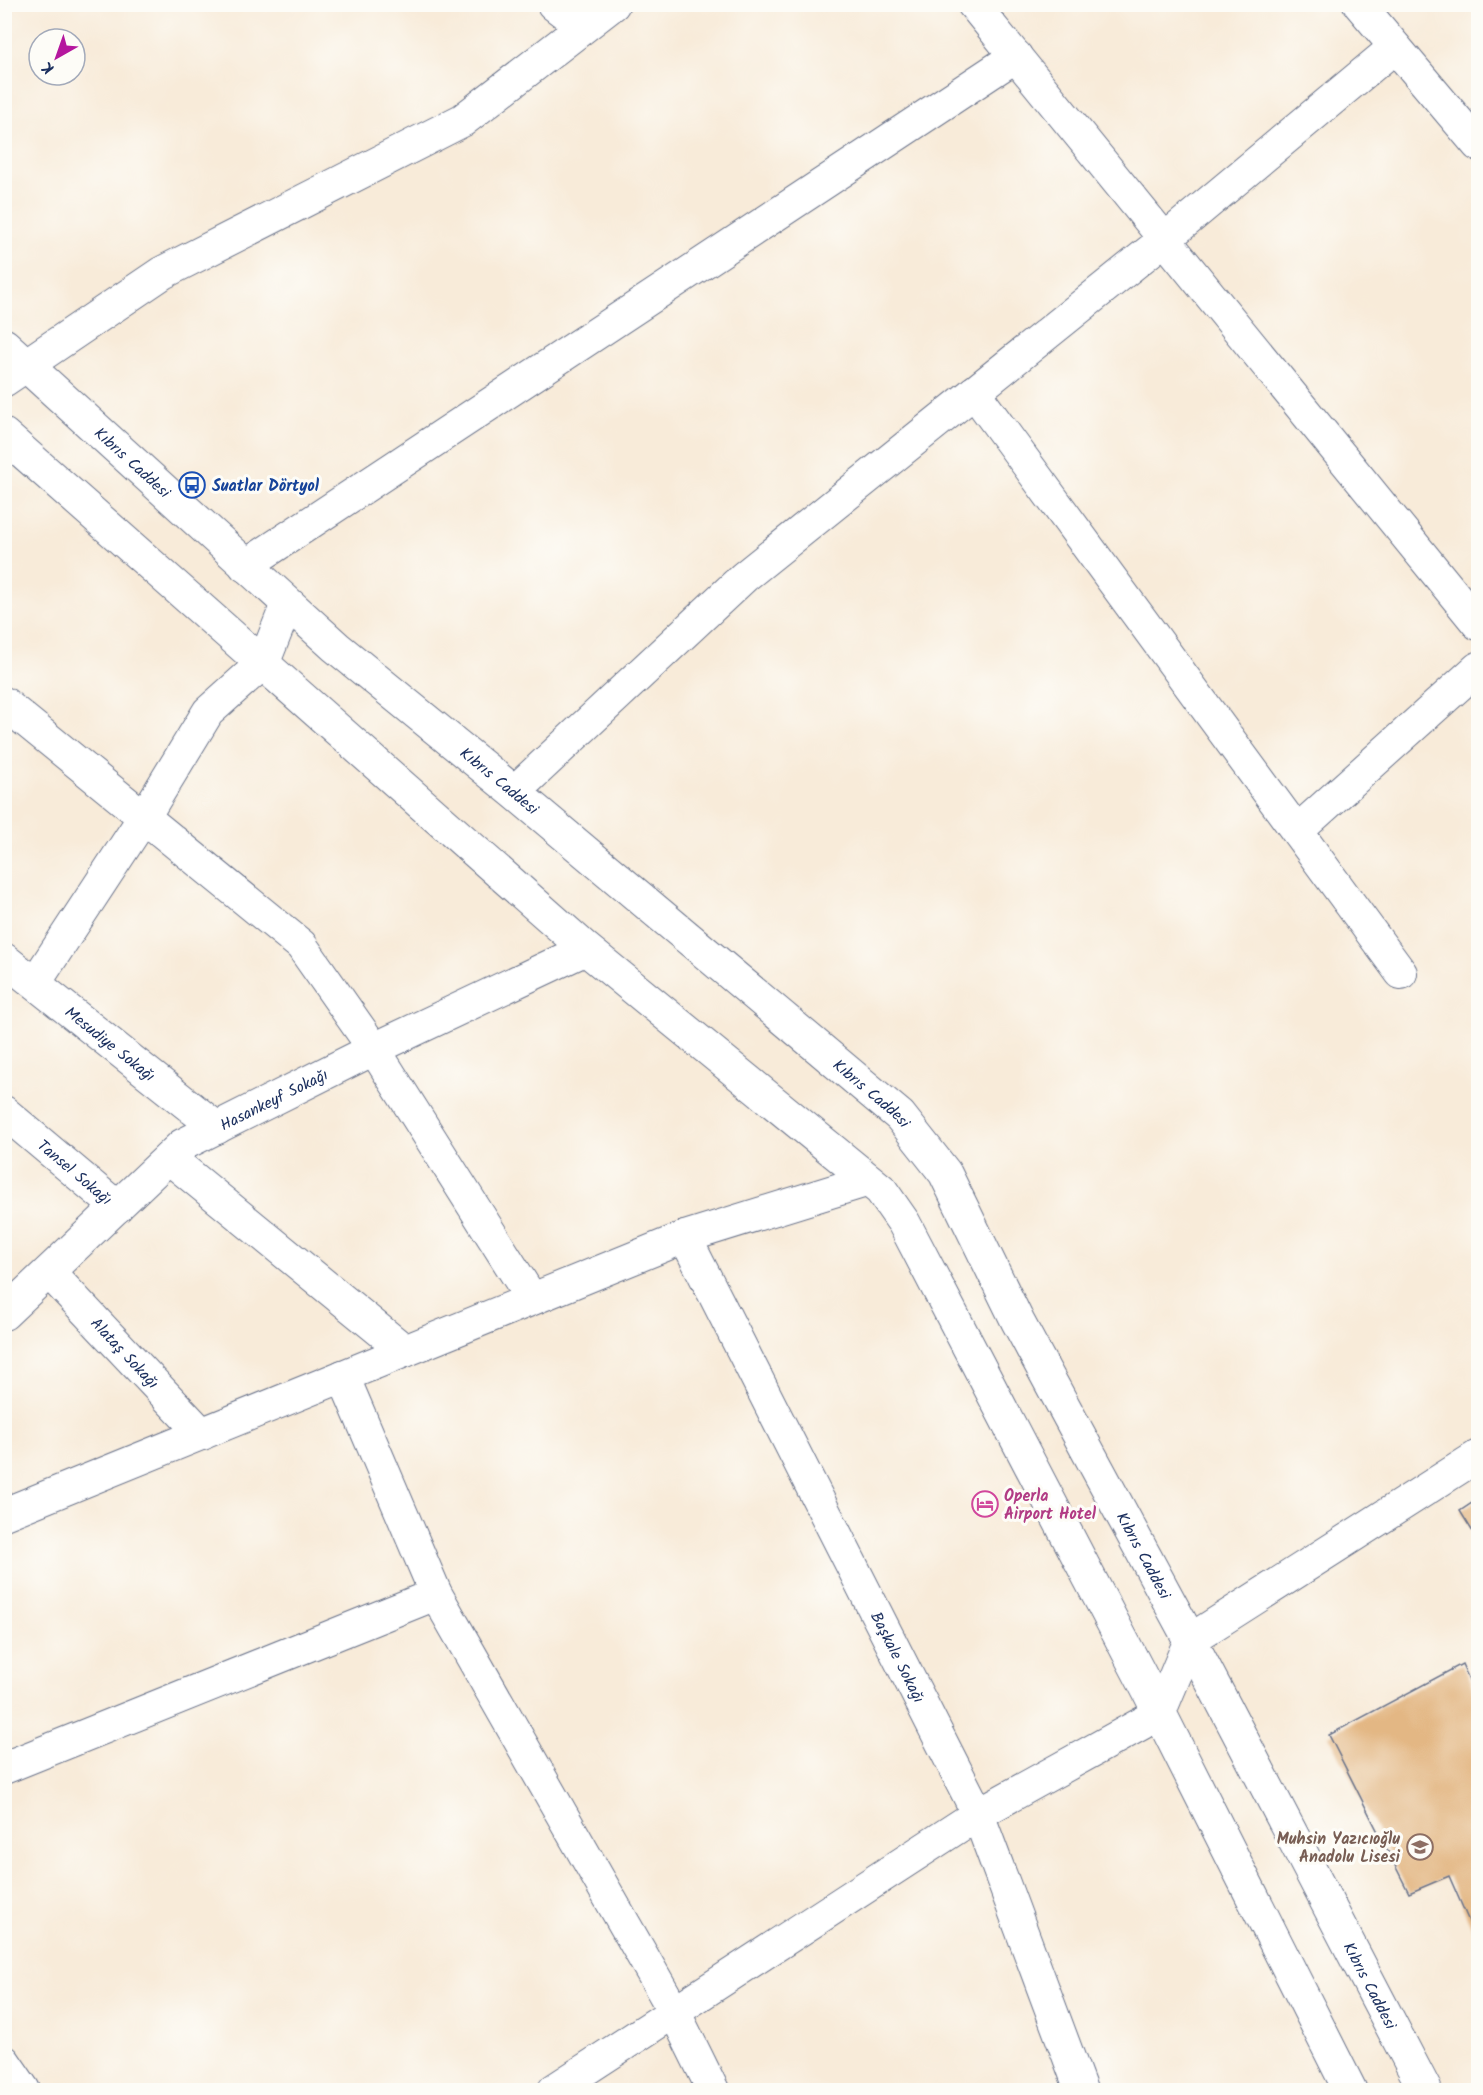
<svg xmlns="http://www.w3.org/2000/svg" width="1483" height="2095" viewBox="0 0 1483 2095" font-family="Kalam,sans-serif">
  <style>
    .building { fill: #e3b784 }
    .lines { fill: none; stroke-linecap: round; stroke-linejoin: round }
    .minor-casing { stroke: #687189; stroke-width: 34 }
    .tertiary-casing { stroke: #687189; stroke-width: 35 }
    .secondary-casing { stroke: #687189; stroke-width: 35 }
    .minor { stroke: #fff; stroke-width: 32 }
    .tertiary { stroke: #fff; stroke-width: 33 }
    .secondary { stroke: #fff; stroke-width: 33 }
    .labels { text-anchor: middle; stroke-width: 6; stroke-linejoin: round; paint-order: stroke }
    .street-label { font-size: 16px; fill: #1b2f5e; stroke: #fdfcf7 }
    .transit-label { font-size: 16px; font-weight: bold; fill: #164399; stroke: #fdfcf7; text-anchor: start }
    .hotel-label { font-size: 16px; font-weight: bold; fill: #b23c85; stroke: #fdfcf7; text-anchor: start }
    .education-label { font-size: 16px; font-weight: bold; fill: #785e54; stroke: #fdfcf7; text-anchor: end }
  </style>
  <rect width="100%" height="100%" fill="#fdfcf7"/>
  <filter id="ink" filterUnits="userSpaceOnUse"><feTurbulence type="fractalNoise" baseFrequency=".0167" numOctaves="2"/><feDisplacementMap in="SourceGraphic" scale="12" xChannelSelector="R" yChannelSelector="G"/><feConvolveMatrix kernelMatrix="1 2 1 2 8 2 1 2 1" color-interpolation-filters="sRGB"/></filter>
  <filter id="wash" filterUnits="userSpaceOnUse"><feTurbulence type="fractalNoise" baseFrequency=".008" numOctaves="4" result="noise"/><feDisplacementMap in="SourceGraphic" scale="24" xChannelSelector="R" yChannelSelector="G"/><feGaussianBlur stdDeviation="1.35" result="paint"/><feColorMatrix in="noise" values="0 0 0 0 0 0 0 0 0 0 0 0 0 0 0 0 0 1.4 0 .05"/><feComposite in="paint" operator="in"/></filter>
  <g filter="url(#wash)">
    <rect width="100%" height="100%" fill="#f8ebd9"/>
    <g id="blocks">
      <!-- building -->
      <g class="building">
        <path d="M 1478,1499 L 1478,1540 L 1460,1511 Z"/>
        <path d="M 1462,1664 L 1478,1700 L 1478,1942 L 1449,1876 L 1409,1893 L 1329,1735 Z"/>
      </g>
    </g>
  </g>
  <g filter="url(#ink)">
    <use href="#blocks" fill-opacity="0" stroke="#687189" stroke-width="1.5"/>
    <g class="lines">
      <!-- minor casing -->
      <g class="minor-casing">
        <g id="minor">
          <path d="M 553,4 L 583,27"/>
          <path d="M 973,4 L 1478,624"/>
          <path d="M 1359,4 L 1478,145"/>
          <path d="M 974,392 L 1401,973"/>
          <path d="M 245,566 L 1016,56"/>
          <path d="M 4,703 L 301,945 L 374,1049 L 532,1299"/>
          <path d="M 514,792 L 744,577 L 1165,239 L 1395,47"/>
          <path d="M 1297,831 L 1478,668"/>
          <path id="s1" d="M 4,959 L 217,1128"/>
          <path d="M 35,983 L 144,817 L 208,712 L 264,662 L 287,604"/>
          <path id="s2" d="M 4,1112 L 117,1207"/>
          <path d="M 169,1158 L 405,1351"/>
          <path id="s3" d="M 685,1237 L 978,1814 L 1081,2090"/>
          <path id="s4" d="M 49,1272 L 202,1434"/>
          <path id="s5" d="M 4,1314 L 182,1145 L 374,1049 L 586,949"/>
          <path d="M 343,1376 L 436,1594 L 674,2011 L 713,2090"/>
          <path d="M 4,1514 L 685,1237 L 869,1180"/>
          <path d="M 4,1768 L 436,1594"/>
          <path d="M 4,2061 L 24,2090"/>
          <path d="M 554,2090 L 978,1814 L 1159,1714 L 1190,1640 L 1478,1456"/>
        </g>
      </g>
      <!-- tertiary casing -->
      <g class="tertiary-casing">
        <path id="tertiary" d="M 4,380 L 162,273 L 463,120 L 613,4"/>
      </g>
      <!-- secondary casing -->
      <g class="secondary-casing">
        <g id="secondary">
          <path id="s6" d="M 4,345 L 336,647 L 514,792 L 900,1116 L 945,1173 L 1018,1322 L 1190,1640 L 1425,2090"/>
          <path d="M 4,435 L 586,949 L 881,1190 L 904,1223 L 1148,1690 L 1350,2090"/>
        </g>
      </g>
      <!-- minor -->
      <use href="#minor" class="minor"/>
      <!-- tertiary -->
      <use href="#tertiary" class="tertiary"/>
      <!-- secondary -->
      <use href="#secondary" class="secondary"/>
    </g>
  </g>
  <!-- icons -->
  <defs>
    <g id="bus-ring" transform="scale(1.35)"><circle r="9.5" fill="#fdfcf7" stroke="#1a4fb4" stroke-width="1.5"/><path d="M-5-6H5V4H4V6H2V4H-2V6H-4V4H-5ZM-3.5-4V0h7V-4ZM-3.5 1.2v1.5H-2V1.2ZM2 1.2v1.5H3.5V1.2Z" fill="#1a4fb4"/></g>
    <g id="hotel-ring" transform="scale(1.35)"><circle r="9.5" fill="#fdfcf7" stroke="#d1479c" stroke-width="1.5"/><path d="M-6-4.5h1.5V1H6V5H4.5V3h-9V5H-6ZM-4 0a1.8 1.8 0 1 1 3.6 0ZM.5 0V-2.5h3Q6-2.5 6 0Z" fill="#d1479c"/></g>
    <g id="school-ring" transform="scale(1.35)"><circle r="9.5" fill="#fdfcf7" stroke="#8d6e63" stroke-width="1.5"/><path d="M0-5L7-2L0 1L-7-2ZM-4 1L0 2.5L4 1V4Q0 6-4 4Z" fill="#8d6e63"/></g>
  </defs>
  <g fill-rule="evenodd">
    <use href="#bus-ring" x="192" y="485"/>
    <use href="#hotel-ring" x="985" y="1504"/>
    <use href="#school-ring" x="1420" y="1847"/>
  </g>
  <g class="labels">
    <!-- street labels -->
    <g class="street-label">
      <text dy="6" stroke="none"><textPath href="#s6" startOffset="174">Kıbrıs Caddesi</textPath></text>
      <text dy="6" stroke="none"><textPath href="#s6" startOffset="660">Kıbrıs Caddesi</textPath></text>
      <text dy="6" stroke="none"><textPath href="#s1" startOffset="136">Mesudiye Sokağı</textPath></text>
      <text dy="6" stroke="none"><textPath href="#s6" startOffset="1146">Kıbrıs Caddesi</textPath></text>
      <text dy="6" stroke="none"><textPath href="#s5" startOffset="348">Hasankeyf Sokağı</textPath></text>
      <text dy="6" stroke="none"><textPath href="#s2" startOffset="93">Tansel Sokağı</textPath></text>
      <text dy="6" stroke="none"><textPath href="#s4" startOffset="111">Alataş Sokağı</textPath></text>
      <text dy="6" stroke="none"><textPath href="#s6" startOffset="1686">Kıbrıs Caddesi</textPath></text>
      <text dy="6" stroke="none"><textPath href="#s3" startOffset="471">Başkale Sokağı</textPath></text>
      <text dy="6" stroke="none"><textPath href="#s6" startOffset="2172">Kıbrıs Caddesi</textPath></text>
    </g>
    <!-- transit labels -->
    <g class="transit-label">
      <text x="212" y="491">Suatlar Dörtyol</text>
    </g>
    <!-- hotel labels -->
    <g class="hotel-label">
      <text x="1004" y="1501">Operla<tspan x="1004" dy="18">Airport Hotel</tspan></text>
    </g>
    <!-- education labels -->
    <g class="education-label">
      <text x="1400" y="1844">Muhsin Yazıcıoğlu<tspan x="1400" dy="18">Anadolu Lisesi</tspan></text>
    </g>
  </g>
  <!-- margin -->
  <rect width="1483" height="2095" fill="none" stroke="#fdfcf7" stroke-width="24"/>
  <!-- north arrow -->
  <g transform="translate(57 57) rotate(220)"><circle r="28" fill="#fdfcf7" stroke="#a3aaba" stroke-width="1.5"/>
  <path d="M0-4.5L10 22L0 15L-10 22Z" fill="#b5179e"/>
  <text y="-9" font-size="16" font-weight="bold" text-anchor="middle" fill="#1b2f5e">K</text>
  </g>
</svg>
